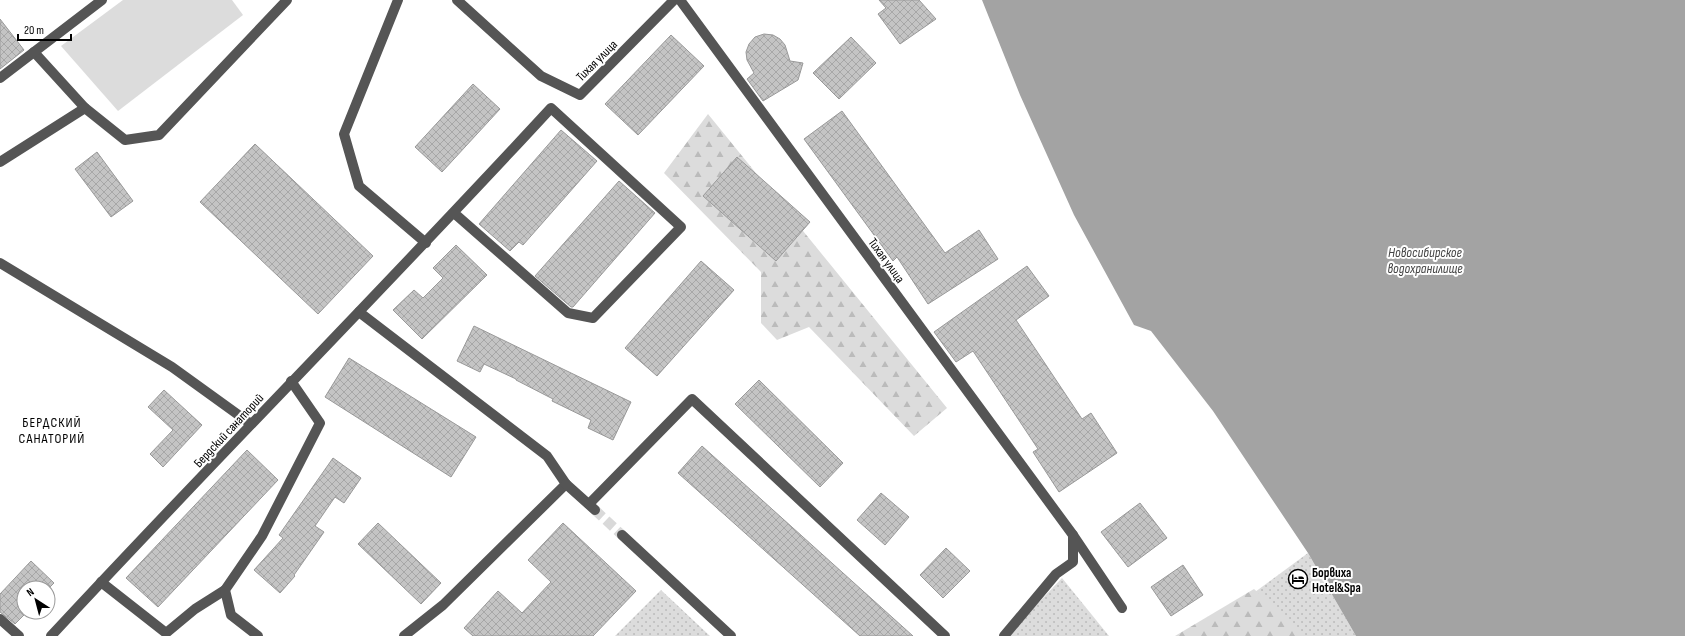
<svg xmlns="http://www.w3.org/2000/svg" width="1685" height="636" viewBox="0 0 1685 636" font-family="'Sofia Sans Condensed',sans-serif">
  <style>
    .grass { fill: url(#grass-dots) }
    .forest { fill: url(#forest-firs) }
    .garden { fill: #dcdcdc }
    .water { fill: #a3a3a3 }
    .building { fill: url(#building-cross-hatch); stroke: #999 }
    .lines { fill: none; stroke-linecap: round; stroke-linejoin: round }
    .minor-tunnel { stroke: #d9d9d9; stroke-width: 10; stroke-dasharray: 10 5; stroke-linecap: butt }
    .minor { stroke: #555; stroke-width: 10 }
    .labels { text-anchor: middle; stroke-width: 4; stroke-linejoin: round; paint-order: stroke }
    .street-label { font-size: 13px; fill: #000; stroke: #fff }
    .poi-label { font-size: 13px; font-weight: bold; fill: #000; stroke: #fff; text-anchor: start }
    .water-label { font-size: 14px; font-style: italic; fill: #444; stroke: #fff }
    .neighbourhood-label { font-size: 14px; letter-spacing: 1px; fill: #000; stroke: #fff }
  </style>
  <defs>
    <pattern id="grass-dots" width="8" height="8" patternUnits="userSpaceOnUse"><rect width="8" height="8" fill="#dcdcdc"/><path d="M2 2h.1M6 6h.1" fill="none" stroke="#bbb" stroke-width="1.8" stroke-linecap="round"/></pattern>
    <pattern id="forest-firs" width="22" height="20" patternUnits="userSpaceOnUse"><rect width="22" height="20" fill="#dcdcdc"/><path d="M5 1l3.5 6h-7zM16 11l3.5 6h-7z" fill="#bbb"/></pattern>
    <pattern id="building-cross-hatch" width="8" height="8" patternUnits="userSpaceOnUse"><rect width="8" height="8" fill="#c4c4c4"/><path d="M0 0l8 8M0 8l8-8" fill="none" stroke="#a7a7a7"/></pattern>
  </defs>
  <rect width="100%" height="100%" fill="#fff"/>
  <!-- grass -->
  <g class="grass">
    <path d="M 1308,553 L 1356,636 L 1195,636 Z"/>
    <path d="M 1062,578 L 1109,636 L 1007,636 Z"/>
    <path d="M 661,590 L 710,636 L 615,636 Z"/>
  </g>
  <!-- forest -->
  <g class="forest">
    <path d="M 708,114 L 947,408 L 914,436 L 809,327 L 777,340 L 761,323 L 761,272 L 664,173 Z"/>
    <path d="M 1254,589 L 1306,636 L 1175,636 Z"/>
  </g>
  <!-- garden -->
  <path class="garden" d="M 123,0 L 232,0 L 243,15 L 118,111 L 61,46 Z"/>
  <!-- water -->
  <path class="water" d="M 982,0 L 1685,0 L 1685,636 L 1356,636 L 1308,553 L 1213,411 L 1151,331 L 1134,325 L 1074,215 L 1020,95 Z"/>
  <!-- building -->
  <g class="building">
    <path d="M 879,0 L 919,0 L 936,19 L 900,44 L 878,14 L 886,8 Z"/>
    <path d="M 0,19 L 24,50 L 0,69 Z"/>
    <path d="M 764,34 L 773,35 L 780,39 L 785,45 L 790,61 L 803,63 L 798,80 L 763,101 L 747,79 L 754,73 L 747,60 L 746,52 L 749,44 L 755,37 Z"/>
    <path d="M 671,35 L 704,66 L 638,135 L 605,104 Z"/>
    <path d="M 851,37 L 876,63 L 839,99 L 813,73 Z"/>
    <path d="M 473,84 L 500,109 L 442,172 L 415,147 Z"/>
    <path d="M 842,111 L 945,253 L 979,230 L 998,259 L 928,304 L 897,257 L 893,261 L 804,139 Z"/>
    <path d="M 561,130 L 597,161 L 523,245 L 519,242 L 510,251 L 479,224 Z"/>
    <path d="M 255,144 L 373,256 L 318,314 L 200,202 Z"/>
    <path d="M 97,152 L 133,201 L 111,217 L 75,169 Z"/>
    <path d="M 737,157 L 810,222 L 776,261 L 703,196 Z"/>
    <path d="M 619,181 L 655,213 L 573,307 L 571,307 L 535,276 Z"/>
    <path d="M 456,245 L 487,275 L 422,339 L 393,310 L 414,290 L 423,298 L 443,278 L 433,268 Z"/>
    <path d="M 701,261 L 734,290 L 657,376 L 625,348 Z"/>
    <path d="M 1027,266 L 1049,296 L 1016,320 L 1082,419 L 1091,413 L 1117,453 L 1059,492 L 1033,452 L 1038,449 L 973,351 L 956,362 L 934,332 Z"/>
    <path d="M 474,326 L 631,402 L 613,440 L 588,428 L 591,420 L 552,401 L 553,399 L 516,380 L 516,379 L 484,364 L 480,372 L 457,361 Z"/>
    <path d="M 349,358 L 476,437 L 451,477 L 325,397 Z"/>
    <path d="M 759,380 L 843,463 L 820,487 L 735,404 Z"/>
    <path d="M 164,390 L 202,425 L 163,467 L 150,454 L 173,430 L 148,407 Z"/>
    <path d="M 702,446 L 913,636 L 860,636 L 678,473 Z"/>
    <path d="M 247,450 L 278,480 L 158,607 L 126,578 Z"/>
    <path d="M 333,458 L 361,478 L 344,503 L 335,497 L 315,526 L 324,532 L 294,575 L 295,576 L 280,593 L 254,570 L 283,538 L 279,535 Z"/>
    <path d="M 881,493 L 909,517 L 885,545 L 857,520 Z"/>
    <path d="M 1140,503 L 1167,538 L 1128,567 L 1101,532 Z"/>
    <path d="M 378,523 L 441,583 L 421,604 L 358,544 Z"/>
    <path d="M 563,523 L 636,591 L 593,636 L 473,636 L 464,628 L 498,591 L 522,613 L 551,582 L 528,560 Z"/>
    <path d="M 946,548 L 970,571 L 943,598 L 920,575 Z"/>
    <path d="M 31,561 L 54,583 L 48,589 L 48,588 L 24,588 L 24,612 L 27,612 L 15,624 L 0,612 L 0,594 Z"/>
    <path d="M 1183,565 L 1203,595 L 1171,616 L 1151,587 Z"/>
  </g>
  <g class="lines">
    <!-- minor-tunnel -->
    <path class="minor-tunnel" d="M 595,510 L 622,535"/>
    <!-- minor -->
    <g class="minor">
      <path d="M 398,0 L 344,134 L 359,186 L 426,243"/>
      <path d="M 457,0 L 541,76 L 580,95 L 674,0"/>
      <path d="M 680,0 L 1073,535 L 1122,608"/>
      <path d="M 34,52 L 85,108"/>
      <path d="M 0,78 L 102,0"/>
      <path d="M 0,162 L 85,108 L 125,140 L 159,135 L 287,0"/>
      <path d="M 0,263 L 172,367 L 251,424"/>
      <path d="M 359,312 L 547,456 L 566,484 L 443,605 L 404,636"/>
      <path d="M 566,484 L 595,510"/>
      <path d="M 589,504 L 692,399 L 945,636"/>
      <path d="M 622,535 L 731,636"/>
      <path d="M 101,582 L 166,633 L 195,609 L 225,590"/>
      <path d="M 0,619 L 19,636"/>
      <path d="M 51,636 C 216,458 387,286 551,108 L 681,227 L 593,318 L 568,313 L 454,213"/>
      <path d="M 258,636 L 231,615 L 225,590 L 262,536 L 320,423 L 291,381"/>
      <path d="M 1004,636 L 1056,574 L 1073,562 L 1073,535"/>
    </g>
  </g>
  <!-- icons -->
  <defs>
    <g id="hotel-ring" transform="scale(1)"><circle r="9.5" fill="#fff" stroke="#000" stroke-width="1.5"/><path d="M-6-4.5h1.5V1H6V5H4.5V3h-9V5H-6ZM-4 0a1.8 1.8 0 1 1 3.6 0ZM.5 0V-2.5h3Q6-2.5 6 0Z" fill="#000"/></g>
  </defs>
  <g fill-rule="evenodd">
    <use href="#hotel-ring" x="1298" y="579"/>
  </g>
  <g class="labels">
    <!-- street labels -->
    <g class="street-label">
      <text transform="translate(596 60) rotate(-45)" y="5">Тихая улица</text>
      <text transform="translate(887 260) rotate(54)" y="5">Тихая улица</text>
      <text transform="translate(228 430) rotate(-47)" y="5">Бердский санаторий</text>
    </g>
    <!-- poi labels -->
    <g class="poi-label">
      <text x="1312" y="577">Борвиха<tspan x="1312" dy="15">Hotel&amp;Spa</tspan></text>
    </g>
    <!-- water labels -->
    <g class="water-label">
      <text x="1425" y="257">Новосибирское<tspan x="1425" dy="16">водохранилище</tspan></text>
    </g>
    <!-- neighbourhood labels -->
    <g class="neighbourhood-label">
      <text x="52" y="427">БЕРДСКИЙ<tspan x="52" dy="16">САНАТОРИЙ</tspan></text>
    </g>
  </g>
  <!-- north arrow -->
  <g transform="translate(36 600) rotate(324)"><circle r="19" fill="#ffffff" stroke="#999999"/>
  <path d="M0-3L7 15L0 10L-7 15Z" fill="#000000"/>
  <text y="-6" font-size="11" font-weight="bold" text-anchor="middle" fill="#000000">N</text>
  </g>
  <!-- scale -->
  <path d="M18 34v6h53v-6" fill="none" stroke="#000000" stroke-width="2"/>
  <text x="24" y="34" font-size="12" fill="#000000" stroke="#ffffff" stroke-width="3" paint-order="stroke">20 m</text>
</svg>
